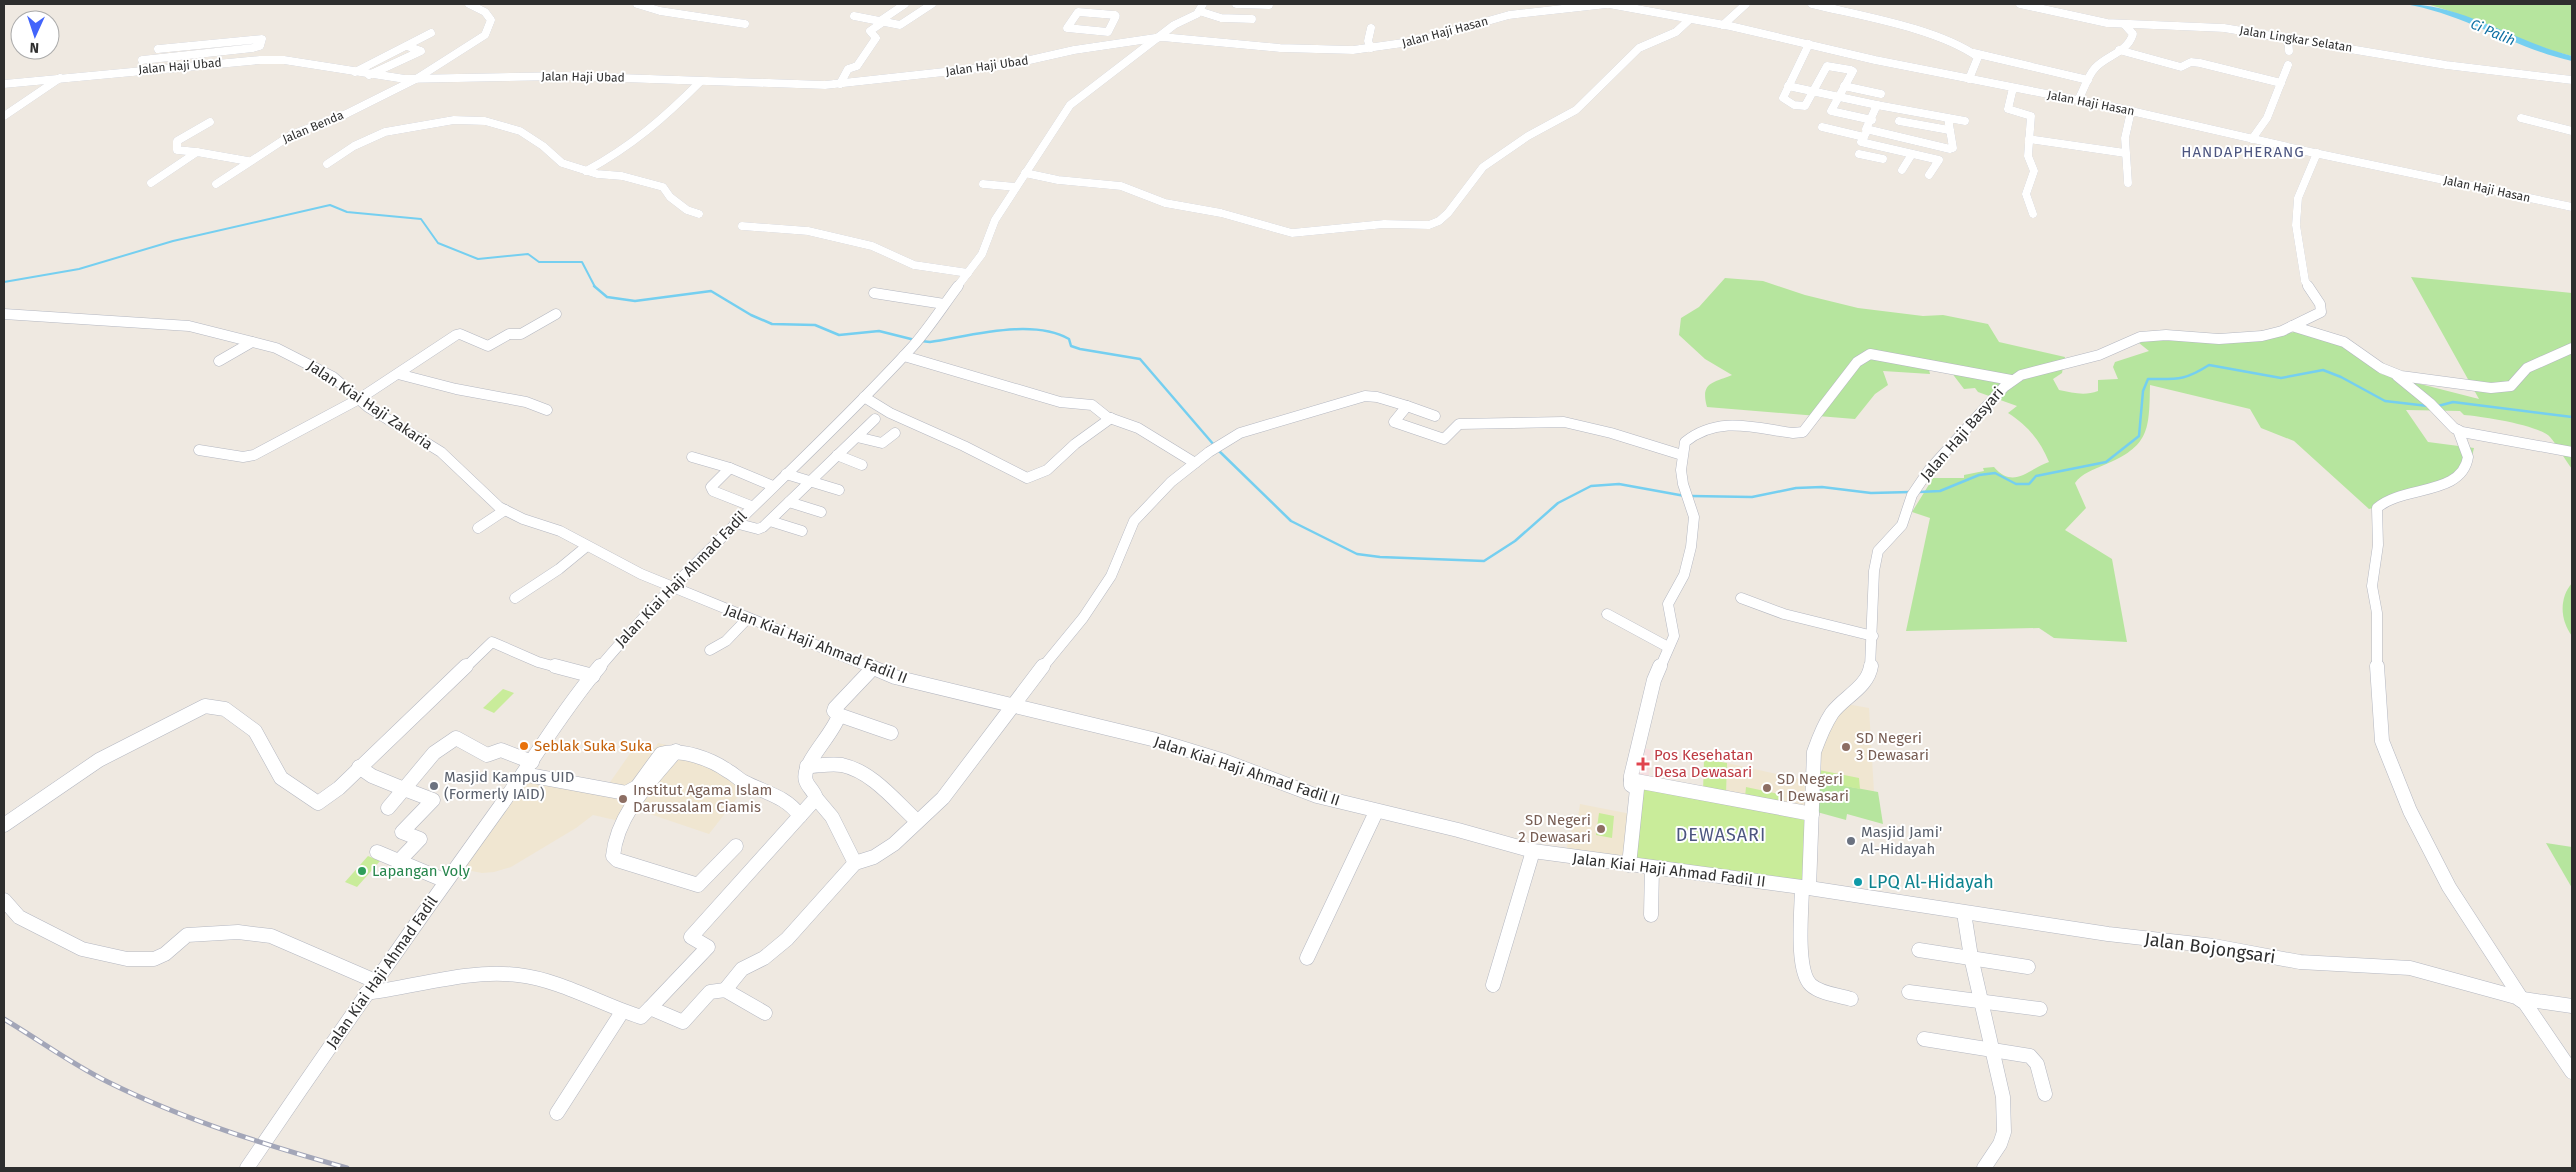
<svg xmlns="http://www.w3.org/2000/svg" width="2576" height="1172" viewBox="0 0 2576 1172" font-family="'Fira Sans',sans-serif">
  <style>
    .education { fill: #f0e6d1 }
    .medical { fill: #f5dfe0 }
    .green { fill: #b6e59e }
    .pitch { fill: #c9ec9a }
    .water { fill: #75cff0 }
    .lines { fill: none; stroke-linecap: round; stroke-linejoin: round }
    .stream-far1 { stroke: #75cff0; stroke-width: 2 }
    .stream { stroke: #75cff0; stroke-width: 2.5 }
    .minor-far2-casing { stroke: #b4b7c1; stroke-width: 8 }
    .minor-far1-casing { stroke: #b4b7c1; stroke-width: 11 }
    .minor-casing { stroke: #b4b7c1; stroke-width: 15 }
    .minor-far2 { stroke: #fff; stroke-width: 8 }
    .minor-far1 { stroke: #fff; stroke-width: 10 }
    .minor { stroke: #fff; stroke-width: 14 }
    .rail-casing { stroke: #a3a6b8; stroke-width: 5 }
    .rail { stroke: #fff; stroke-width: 3; stroke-dasharray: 9; stroke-linecap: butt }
    .food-dot { fill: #e8710a; stroke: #fff; stroke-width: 2 }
    .education-dot { fill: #8d6e63; stroke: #fff; stroke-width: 2 }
    .health-dot { fill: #e0444e; stroke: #fff; stroke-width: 2 }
    .worship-dot { fill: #6b7280; stroke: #fff; stroke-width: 2 }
    .leisure-dot { fill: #2e9e5b; stroke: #fff; stroke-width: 2 }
    .culture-dot { fill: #0f9aa8; stroke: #fff; stroke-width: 2 }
    .labels { text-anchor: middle; stroke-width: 4; stroke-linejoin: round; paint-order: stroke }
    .far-street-label { font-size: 12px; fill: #2e2e2e; stroke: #fff }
    .far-water-label { font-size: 14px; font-style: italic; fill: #0d6fa3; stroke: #fff }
    .far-quarter-label { font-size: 15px; letter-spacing: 1px; fill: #4d5680; stroke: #fff }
    .street-label { font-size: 15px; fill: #2e2e2e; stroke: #fff }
    .education-label { font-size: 15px; fill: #785e54; stroke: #fff; text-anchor: start }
    .food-label { font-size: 15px; fill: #c56008; stroke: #fff; text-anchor: start }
    .health-label { font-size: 15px; fill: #be3a42; stroke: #fff; text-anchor: start }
    .worship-label { font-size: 15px; fill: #5b616d; stroke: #fff; text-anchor: start }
    .leisure-label { font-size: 15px; fill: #27864d; stroke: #fff; text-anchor: start }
    .quarter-label { font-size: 18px; letter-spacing: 1px; fill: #4d5680; stroke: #fff }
    .near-culture-label { font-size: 18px; fill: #0d838f; stroke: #fff; text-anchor: start }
    .near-street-label { font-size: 18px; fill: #2e2e2e; stroke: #fff }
  </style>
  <rect width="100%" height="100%" fill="#efe9e1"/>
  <!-- education -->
  <g class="education">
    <path d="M 1846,704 L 1869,708 L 1874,792 L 1817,781 L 1822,738 Z"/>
    <path d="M 658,743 L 680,748 L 751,780 L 709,834 L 638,810 L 628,823 L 593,815 L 576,828 L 511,867 L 494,872 L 482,873 L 461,869 L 531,771 L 606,788 L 636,745 L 655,748 Z"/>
    <path d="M 1727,763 L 1808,781 L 1807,811 L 1726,795 Z"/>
    <path d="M 1580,804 L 1631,814 L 1626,861 L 1566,853 L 1569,835 L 1577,823 Z"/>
  </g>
  <!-- medical -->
  <path class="medical" d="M 1640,747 L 1651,750 L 1648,785 L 1633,778 Z"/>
  <!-- green -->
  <g class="green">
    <path d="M 2427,4 L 2572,4 L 2572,56 C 2522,44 2477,18 2427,4 Z"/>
    <path d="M 2411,277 L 2572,293 L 2572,469 C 2565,460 2557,445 2550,437 C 2539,425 2480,416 2464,415 L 2460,411 L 2406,410 L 2428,442 L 2474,448 L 2471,460 L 2434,492 L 2369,509 L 2294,441 L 2261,428 L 2250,409 L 2150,385 C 2149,430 2150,446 2104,465 C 2093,470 2082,473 2075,483 L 2086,508 L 2065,530 L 2112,559 L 2127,642 L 2054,638 L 2039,628 L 1906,631 L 1930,518 L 1912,512 L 1933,478 L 1964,478 L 1964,475 L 1984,471 L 1983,468 L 1994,467 C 2014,490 2028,469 2049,462 C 2040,440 2028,426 2008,413 L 2017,406 L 1978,392 L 1975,388 L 1964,389 L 1945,364 L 1927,361 L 1930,374 L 1883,371 L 1888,385 L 1875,394 L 1855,419 L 1707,407 C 1700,382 1713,383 1732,375 L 1705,359 L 1679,335 L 1681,318 L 1699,307 L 1725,278 L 1763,281 L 1805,295 L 1858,308 L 1923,316 L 1943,315 L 1988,324 L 1999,342 L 2065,357 L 2062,373 L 2053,379 L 2059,390 C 2073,393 2085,396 2098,391 L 2098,380 L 2118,379 L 2113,367 L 2115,362 L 2149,351 L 2139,343 L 2152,338 L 2271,337 L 2294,332 L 2327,338 L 2354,352 L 2381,374 L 2479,399 Z"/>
    <path d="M 2572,583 L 2572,636 C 2560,620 2559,598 2572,583 Z"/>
    <path d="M 1820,754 L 1819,781 L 1878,792 L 1883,824 L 1847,814 L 1846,820 L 1817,812 Z"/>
    <path d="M 2546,843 L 2572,847 L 2572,888 Z"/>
  </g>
  <!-- pitch -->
  <g class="pitch">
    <path d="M 503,689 L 514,693 L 494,713 L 483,708 Z"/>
    <path d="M 1704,759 L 1727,763 L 1726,795 L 1703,791 Z"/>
    <path d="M 1819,770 L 1859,778 L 1860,789 L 1819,781 Z"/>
    <path d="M 1640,784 L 1807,815 L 1804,884 L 1633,862 Z"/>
    <path d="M 1746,787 L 1784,795 L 1784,805 L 1745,797 Z"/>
    <path d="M 1599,813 L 1614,816 L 1612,838 L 1596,835 Z"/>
    <path d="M 368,856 L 380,861 L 357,887 L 345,882 Z"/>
  </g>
  <!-- water -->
  <path class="water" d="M 2405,4 C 2462,4 2516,42 2572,56 L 2572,61 C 2514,48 2464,14 2405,4 Z"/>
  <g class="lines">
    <!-- stream-far1 -->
    <path class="stream-far1" d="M 4,282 L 79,269 L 173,241 L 330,205 L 347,212 L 421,219 L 438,243 L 478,259 L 528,254 L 539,262 L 582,262 L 595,287"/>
    <!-- stream -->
    <g class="stream">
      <path d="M 594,286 L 607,297 L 635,301 L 711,291 L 751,315 L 772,324 L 815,325 L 839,335 L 879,331 L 915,340"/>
      <path d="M 921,341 L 930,342 C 970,336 1032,318 1069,339 L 1071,346 L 1080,349 L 1140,359 L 1214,445"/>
      <path d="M 2438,406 L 2453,402 L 2572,417"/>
      <path d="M 1217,449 L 1291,521 L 1357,554 L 1380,557 L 1484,561 L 1515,541 L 1558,503 L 1591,486 L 1619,484 L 1685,496"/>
      <path d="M 1919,492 L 1940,491 L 1979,475 L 1995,473 L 2016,484 L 2029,484 L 2036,476 L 2106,462 L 2139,436 L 2143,391 L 2148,379 C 2177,379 2184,381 2209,365 L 2281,378 L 2323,370 L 2341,377 L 2385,401 L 2428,406"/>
      <path d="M 1691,496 L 1752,497 L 1796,488 L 1822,487 L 1871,493 L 1911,492"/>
    </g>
    <!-- minor-far2 casing -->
    <g class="minor-far2-casing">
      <g id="minor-far2">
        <path d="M 637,4 L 660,11 L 745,24"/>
        <path d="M 1236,4 L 1269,5"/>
        <path d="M 1609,4 L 1730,26 L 1875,60 L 2118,108 L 2310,152 L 2572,207"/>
        <path d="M 1812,4 C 1861,16 1937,28 1978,57 L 1969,79"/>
        <path d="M 2020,4 L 2107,23 L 2224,28 L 2446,65 L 2572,80"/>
        <path d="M 1199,11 L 1221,18 L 1252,19"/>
        <path d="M 1078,12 L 1115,15 L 1116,16 L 1108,32 L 1067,28 Z"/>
        <path d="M 854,16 L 900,25 L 932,4"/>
        <path d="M 880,21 L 905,4"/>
        <path d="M 1723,25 L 1746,4"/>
        <path d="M 1371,28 L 1368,41 L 1371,48"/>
        <path d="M 2288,37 L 2289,51"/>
        <path d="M 1809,44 L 1783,98 L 1794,105 L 1805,106 L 1827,66 L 1851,70 L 1853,71 L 1831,111 L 1872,120"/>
        <path d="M 2119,50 L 2181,67 L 2191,62 L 2200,63 L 2281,83"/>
        <path d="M 1974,53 L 2088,80"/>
        <path d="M 142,60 L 253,48 L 260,46 L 262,39 L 158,49"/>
        <path d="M 355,72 L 431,33"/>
        <path d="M 369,75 L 421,51 L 407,46"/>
        <path d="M 4,84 L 260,60 L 284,60 L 405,79 L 564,76 L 825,85 L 1008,65 L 1074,50 L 1162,37 L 1280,48 L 1353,50 L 1417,41 L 1509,15 L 1607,4"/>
        <path d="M 840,84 L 848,69 L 857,66 L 876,38 L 870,31 L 883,22"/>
        <path d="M 1788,86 L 1877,105"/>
        <path d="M 1844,86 L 1881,94"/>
        <path d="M 2013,88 L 2008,109 L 2031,116 L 2028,156 L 2034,171 L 2026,194 L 2033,214"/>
        <path d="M 2078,100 C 2084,90 2087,77 2095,68 C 2107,55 2127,53 2133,34 L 2125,25"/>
        <path d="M 4,116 L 60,78"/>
        <path d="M 1948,118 L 1953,148 L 1950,149 L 1866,129 L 1877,105 L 1965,121"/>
        <path d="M 2521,118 L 2572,131"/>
        <path d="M 1899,121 L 1949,130"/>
        <path d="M 1822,127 L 1864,137"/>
        <path d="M 1867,131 L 1861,142 L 1939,160 L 1929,175"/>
        <path d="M 2029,139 L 2125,153"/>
        <path d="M 2252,139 L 2267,118 L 2288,65"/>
        <path d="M 197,152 L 177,150 L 177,141 L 210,122"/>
        <path d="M 1859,154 L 1883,159"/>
        <path d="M 327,164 L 354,146 L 385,132 L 454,120 L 485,121 L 520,131 L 543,146 L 562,163 L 597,174 L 622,176 L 663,187 L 670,197 L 687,210 L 699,214"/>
        <path d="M 1902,170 L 1912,154"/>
        <path d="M 586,171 C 632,146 664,118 701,81"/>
        <path d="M 1025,173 L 1058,180 L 1121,186 L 1165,203 L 1221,213 L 1292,233 L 1384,224 L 1429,225 L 1439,221 L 1448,213 L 1483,167 L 1528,136 L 1576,110 L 1639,48 L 1676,32 L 1690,19"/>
        <path d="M 151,183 L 197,152 L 248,161"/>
        <path d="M 2128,183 L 2125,138 L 2131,111"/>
        <path d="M 216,184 L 291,135 L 346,114 L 416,79 L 485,35 L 491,20 L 485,12 L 469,4"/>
        <path d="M 983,184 L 1016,187"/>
        <path d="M 742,226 L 808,231 L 872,246 L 914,265 L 968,273"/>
        <path d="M 957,287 L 982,254 L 995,220 L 1070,105 L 1174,25 L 1197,14 L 1203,4"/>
        <path d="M 2309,287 L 2305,281 L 2296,225 L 2298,198 L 2317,153"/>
      </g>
    </g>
    <!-- minor-far1 casing -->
    <g class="minor-far1-casing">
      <g id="minor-far1">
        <path d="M 874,293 L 944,304"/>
        <path d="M 4,314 L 189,326 L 276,348 L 333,377 L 368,407 L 441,452 L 499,507 L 523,519 L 560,531 L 641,574 L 872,668"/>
        <path d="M 2292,326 L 2344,342 L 2381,368 L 2401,376 L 2491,388 L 2511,386 L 2527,368 L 2572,348"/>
        <path d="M 904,356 L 1060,402 L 1092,405 L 1107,417 L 1138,428 L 1195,463"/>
        <path d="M 219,361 L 252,342"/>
        <path d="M 398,374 L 456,389 L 526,402 L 547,410"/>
        <path d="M 2397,376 L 2430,403 L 2454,428 L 2462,432 L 2572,452"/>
        <path d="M 864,397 L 890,413 L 964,446 L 1027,478 L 1047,470 L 1075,444 L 1111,418"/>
        <path d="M 1407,406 L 1435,416"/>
        <path d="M 857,437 L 882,443 L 895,433"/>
        <path d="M 199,450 L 243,457 L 254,455 L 359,399 L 456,335 L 460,334 L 488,346 L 509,334 L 521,334 L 556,314"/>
        <path d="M 837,455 L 862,465"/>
        <path d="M 692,457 L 730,468"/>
        <path d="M 786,474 L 839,490"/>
        <path d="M 789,502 L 821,512"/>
        <path d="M 751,506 L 713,491 L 711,487 L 730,468 L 773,486"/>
        <path d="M 770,521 L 802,531"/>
        <path d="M 735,523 L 758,529 L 763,527 L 875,419"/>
        <path d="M 478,528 L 505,510"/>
        <path d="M 515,598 L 559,569 L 587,546"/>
        <path d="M 1741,598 L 1784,614 L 1873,636"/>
        <path d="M 1607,614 L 1668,647"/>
        <path d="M 710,650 L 726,641 L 748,618"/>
        <path d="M 465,668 L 492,642 L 538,662 L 560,668"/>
        <path d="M 599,668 C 696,553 812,457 913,346 C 929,328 943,306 958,286"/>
        <path d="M 1042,668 L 1083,618 L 1111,576 L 1134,521 L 1171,482 L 1209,452 L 1240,433 L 1365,396 L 1377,397 L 1407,406 L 1394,422 L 1444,439 L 1459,424 L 1564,422 L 1611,433 L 1682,455"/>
        <path d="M 1660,668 L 1674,636 L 1668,604 L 1684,575 L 1691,547 L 1694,517 L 1683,484 L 1681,470 L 1685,442 C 1718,415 1755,428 1793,433 L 1803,432 L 1857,362 L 1870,354 L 2011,380"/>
        <path d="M 1870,668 L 1874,571 L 1878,551 L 1902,525 L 1912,495 L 1929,470 L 2004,387 L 2021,375 L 2099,355 L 2140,337 L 2166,335 L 2219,339 L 2262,336 L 2282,331 L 2321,312 L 2320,304 L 2308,286"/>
        <path d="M 2377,668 L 2377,613 L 2372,586 L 2378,545 L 2377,508 C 2403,485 2462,496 2468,457 L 2458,430"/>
      </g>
    </g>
    <!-- minor casing -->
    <g class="minor-casing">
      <g id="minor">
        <path d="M 555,666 L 593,676"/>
        <path d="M 869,666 L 895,677 L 1152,739 L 1224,761 L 1317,796 L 1458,830 L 1533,851 L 1809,888 L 2108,934 L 2214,946 L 2300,962 L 2410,968 L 2516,997 L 2525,1003 L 2572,1072"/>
        <path d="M 2377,666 L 2382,741 L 2410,811 L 2449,887 L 2523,1001"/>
        <path d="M 839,715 L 891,733"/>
        <path d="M 676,751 C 650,782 617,814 613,856 L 617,860 L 698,885 L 736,846"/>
        <path d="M 807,766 C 818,766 831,763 842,765 C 873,772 895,801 917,821"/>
        <path d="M 359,767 L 372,776 L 404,789 L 434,753 L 456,738 L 487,755 L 501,750 L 532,762"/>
        <path d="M 523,774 L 626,793 L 637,787 L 661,754 C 681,748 711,759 728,771 C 734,774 738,779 744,782 C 765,793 786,796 800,816"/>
        <path d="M 1631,780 L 1812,814"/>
        <path d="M 816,798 L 832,817 L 855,863"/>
        <path d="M 388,808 L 404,789 L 433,800 L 402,832 L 420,839 L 399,861"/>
        <path d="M 4,825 L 99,760 L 205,706 L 225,709 L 255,731 L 281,778 L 318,803 L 339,788 L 466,666"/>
        <path d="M 377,852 L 446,881"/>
        <path d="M 1629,865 L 1637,789 L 1631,785 L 1631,776 L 1654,680 L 1660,666"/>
        <path d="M 1802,887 C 1802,908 1795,970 1811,985 C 1821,994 1839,995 1851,999"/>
        <path d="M 1809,888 L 1814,752 C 1819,738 1824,725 1832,713 C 1844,697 1868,687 1871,666"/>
        <path d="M 4,900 L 19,917 L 82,949 L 127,959 L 154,959 L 165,954 L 187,935 L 238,932 L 271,936 L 375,981"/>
        <path d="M 1964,913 L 1971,957 L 2003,1097 L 2004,1132 L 2000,1144 L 1984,1168"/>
        <path d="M 1651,915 L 1652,868"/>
        <path d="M 1919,950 L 2028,967"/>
        <path d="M 1307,958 L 1376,812"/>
        <path d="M 1493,985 L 1533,851"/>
        <path d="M 725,990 L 742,969 L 764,958 L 787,939 L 855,863 L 874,857 L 894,844 L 943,798 L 1043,666"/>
        <path d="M 1909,992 L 2040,1009"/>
        <path d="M 366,993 C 416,987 467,969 518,975 C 561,980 600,1004 641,1017 L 650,1008 L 683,1022 L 710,992 L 725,990 L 765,1013"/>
        <path d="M 2523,999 L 2572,1006"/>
        <path d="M 650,1008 L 708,947 L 691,937 L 816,798 C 814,791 808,787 806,781 C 800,764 834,734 839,715 L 834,711 L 835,708 L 872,669"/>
        <path d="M 1924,1039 L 2030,1056 L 2037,1064 L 2045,1094"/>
        <path d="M 557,1113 L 622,1012"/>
        <path d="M 247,1168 C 329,1047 413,927 499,808 C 533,761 562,711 600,666"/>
      </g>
    </g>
    <!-- minor-far2 -->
    <use href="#minor-far2" class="minor-far2"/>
    <!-- minor-far1 -->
    <use href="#minor-far1" class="minor-far1"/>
    <!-- minor -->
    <use href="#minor" class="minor"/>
    <!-- rail casing -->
    <g class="rail-casing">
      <path id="rail" d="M 4,1019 C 39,1040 72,1064 108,1082 C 184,1120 266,1145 347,1168"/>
    </g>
    <!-- rail -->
    <use href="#rail" class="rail"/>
  </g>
  <!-- markers -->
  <circle class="food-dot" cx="524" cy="746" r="5"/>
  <g class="education-dot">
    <circle cx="1846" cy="747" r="5"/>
    <circle cx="1767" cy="788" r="5"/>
    <circle cx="623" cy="799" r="5"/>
    <circle cx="1601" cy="829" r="5"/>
  </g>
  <path class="health-dot" d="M1640.5 756.5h5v5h5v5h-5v5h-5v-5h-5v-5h5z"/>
  <g class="worship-dot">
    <circle cx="434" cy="786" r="5"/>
    <circle cx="1851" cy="841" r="5"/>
  </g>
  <circle class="leisure-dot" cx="362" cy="871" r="5"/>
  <circle class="culture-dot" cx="1858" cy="882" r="5"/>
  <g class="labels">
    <!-- far-street labels -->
    <g class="far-street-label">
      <text transform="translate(1445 32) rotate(-15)" y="4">Jalan Haji Hasan</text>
      <text transform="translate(2296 39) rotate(9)" y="4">Jalan Lingkar Selatan</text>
      <text transform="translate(180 66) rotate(-5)" y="4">Jalan Haji Ubad</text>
      <text transform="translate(987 66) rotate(-8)" y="4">Jalan Haji Ubad</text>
      <text transform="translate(583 77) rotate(1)" y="4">Jalan Haji Ubad</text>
      <text transform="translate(2091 103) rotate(11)" y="4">Jalan Haji Hasan</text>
      <text transform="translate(313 127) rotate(-23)" y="4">Jalan Benda</text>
      <text transform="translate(2487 189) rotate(12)" y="4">Jalan Haji Hasan</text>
    </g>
    <!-- far-water labels -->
    <g class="far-water-label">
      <text transform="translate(2493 32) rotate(23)" y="5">Ci Palih</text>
    </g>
    <!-- far-quarter labels -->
    <g class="far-quarter-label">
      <text x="2243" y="157">HANDAPHERANG</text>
    </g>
    <!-- street labels -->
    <g class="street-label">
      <text transform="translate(370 405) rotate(34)" y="5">Jalan Kiai Haji Zakaria</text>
      <text transform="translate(1962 434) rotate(-49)" y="5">Jalan Haji Basyari</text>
      <text transform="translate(681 579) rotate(-46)" y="5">Jalan Kiai Haji Ahmad Fadil</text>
      <text transform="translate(816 644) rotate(21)" y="5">Jalan Kiai Haji Ahmad Fadil II</text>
      <text transform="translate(1247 771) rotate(18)" y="5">Jalan Kiai Haji Ahmad Fadil II</text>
      <text transform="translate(1669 870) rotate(7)" y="5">Jalan Kiai Haji Ahmad Fadil II</text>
      <text transform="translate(382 972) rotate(-55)" y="5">Jalan Kiai Haji Ahmad Fadil</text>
    </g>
    <!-- education labels -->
    <g class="education-label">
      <text x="1856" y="743">SD Negeri<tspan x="1856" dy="17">3 Dewasari</tspan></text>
      <text x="1777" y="784">SD Negeri<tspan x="1777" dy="17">1 Dewasari</tspan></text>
      <text x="633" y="795">Institut Agama Islam<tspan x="633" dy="17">Darussalam Ciamis</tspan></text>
      <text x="1591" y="825" text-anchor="end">SD Negeri<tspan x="1591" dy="17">2 Dewasari</tspan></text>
    </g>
    <!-- food labels -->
    <g class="food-label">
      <text x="534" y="751">Seblak Suka Suka</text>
    </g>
    <!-- health labels -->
    <g class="health-label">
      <text x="1654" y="760">Pos Kesehatan<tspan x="1654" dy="17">Desa Dewasari</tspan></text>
    </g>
    <!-- worship labels -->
    <g class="worship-label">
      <text x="444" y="782">Masjid Kampus UID<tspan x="444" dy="17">(Formerly IAID)</tspan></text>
      <text x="1861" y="837">Masjid Jami'<tspan x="1861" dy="17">Al-Hidayah</tspan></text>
    </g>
    <!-- leisure labels -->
    <g class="leisure-label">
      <text x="372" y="876">Lapangan Voly</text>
    </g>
    <!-- quarter labels -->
    <g class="quarter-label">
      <text x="1721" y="841">DEWASARI</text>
    </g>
    <!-- near-culture labels -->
    <g class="near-culture-label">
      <text x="1868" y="888">LPQ Al-Hidayah</text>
    </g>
    <!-- near-street labels -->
    <g class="near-street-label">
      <text transform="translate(2210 948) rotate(8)" y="6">Jalan Bojongsari</text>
    </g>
  </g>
  <!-- border -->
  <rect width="2576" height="1172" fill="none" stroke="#2e2e2e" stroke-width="10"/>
  <!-- north arrow -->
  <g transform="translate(35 35) rotate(183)"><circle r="24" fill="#ffffff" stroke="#ababab"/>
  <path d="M0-4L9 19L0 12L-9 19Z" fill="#4264fb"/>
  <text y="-8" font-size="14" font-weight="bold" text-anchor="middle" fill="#2e2e2e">N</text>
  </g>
</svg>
